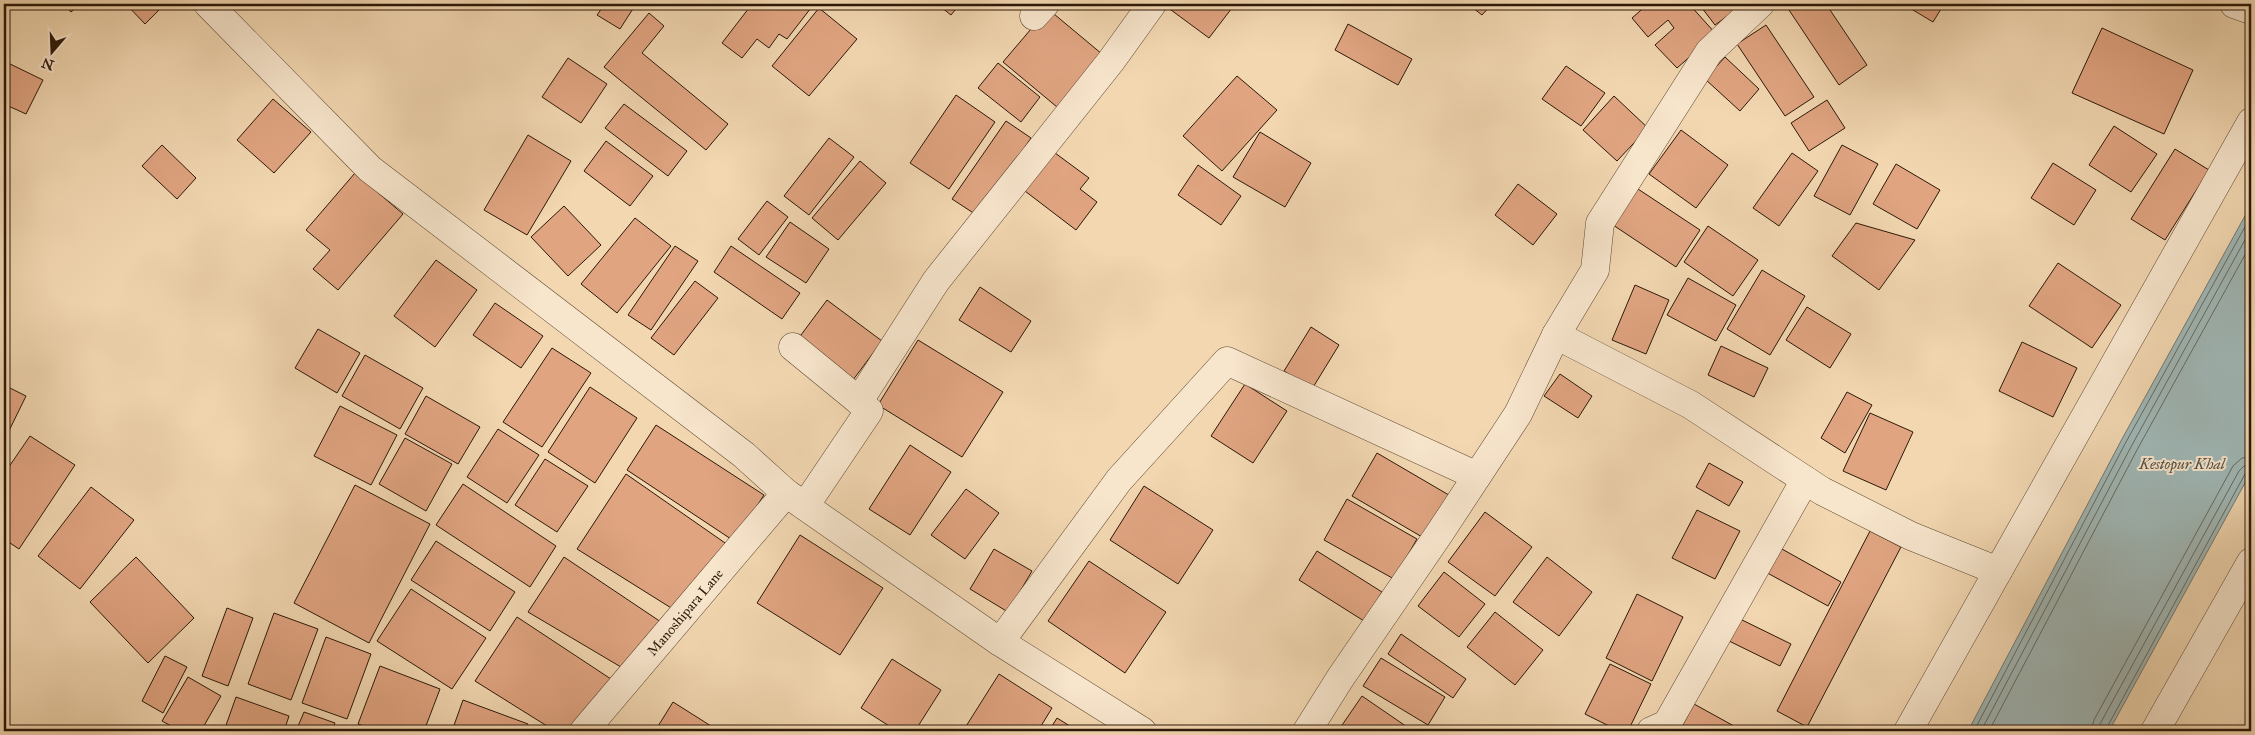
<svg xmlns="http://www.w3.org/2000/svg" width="2255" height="735" viewBox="0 0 2255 735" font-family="'IM FELL Great Primer',serif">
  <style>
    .water { fill: #9fb7b6; stroke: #717770 }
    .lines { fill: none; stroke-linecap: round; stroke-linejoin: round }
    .shore { stroke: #66685f; stroke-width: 1 }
    .building { fill: #e0a481; stroke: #2c1808 }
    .minor-casing { stroke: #5e4832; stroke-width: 29 }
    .tertiary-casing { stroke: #5e4832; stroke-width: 29 }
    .minor { stroke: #f7e5cc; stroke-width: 28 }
    .tertiary { stroke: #f7e5cc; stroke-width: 28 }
    .labels { text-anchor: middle; stroke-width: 4; stroke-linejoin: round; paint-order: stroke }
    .street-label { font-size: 14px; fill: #2c1808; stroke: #f7e5cc }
    .water-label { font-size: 15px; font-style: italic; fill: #545045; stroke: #f7e5cc }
  </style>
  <rect width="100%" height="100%" fill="#f2d7b1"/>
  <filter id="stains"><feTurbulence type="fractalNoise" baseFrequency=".004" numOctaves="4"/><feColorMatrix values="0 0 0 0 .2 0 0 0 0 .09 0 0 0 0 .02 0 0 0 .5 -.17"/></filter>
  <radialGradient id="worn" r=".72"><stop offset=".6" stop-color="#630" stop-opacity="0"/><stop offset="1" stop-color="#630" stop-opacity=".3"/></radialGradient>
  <!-- water -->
  <path class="water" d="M 2251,205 L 2251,472 L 2109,731 L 1968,731 L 2122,439 Z"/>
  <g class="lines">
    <!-- shore -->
    <g class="shore">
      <path d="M 1974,731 L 2126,442 L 2251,216"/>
      <path d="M 1981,731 L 2132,445 L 2251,229"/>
      <path d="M 1989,731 L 2138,448 L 2251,244"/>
      <path d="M 2091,731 L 2094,720 L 2233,466 L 2242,458 L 2251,457"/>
      <path d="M 2099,731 L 2100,724 L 2239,471 L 2244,466 L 2251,464"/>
      <path d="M 2105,731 L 2245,474 L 2251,470"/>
    </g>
  </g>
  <!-- building -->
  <g class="building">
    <path d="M 64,4 L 80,4 L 71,12 Z"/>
    <path d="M 126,4 L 165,4 L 145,24 Z"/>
    <path d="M 605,4 L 636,4 L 620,29 L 597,15 Z"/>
    <path d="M 752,4 L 814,4 L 787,39 L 779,34 L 769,48 L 757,39 L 742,58 L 722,43 Z"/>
    <path d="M 937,4 L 960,4 L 951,15 Z"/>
    <path d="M 1170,4 L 1235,4 L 1209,38 L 1167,7 Z"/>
    <path d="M 1468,4 L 1492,4 L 1482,15 Z"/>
    <path d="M 1648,4 L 1689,4 L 1716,34 L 1677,68 L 1655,45 L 1674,28 L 1668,20 L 1648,37 L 1632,18 Z"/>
    <path d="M 1699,4 L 1744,4 L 1715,25 Z"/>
    <path d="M 1799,4 L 1826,4 L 1867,65 L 1839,85 L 1789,10 Z"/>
    <path d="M 1903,4 L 1944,4 L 1933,22 Z"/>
    <path d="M 819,8 L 857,39 L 809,96 L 772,66 Z"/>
    <path d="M 1048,9 L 1108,59 L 1063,112 L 1003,62 Z"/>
    <path d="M 649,13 L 664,26 L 642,53 L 728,124 L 706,150 L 604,67 Z"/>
    <path d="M 1348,24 L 1412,59 L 1398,85 L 1335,50 Z"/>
    <path d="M 1766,25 L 1814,97 L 1785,116 L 1737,44 Z"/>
    <path d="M 2102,28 L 2193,70 L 2164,134 L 2072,93 Z"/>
    <path d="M 1725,57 L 1759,89 L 1740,111 L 1705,79 Z"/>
    <path d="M 568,58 L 607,84 L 581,123 L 542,97 Z"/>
    <path d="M 4,61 L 43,80 L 26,114 L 4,104 Z"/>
    <path d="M 998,63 L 1040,97 L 1021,122 L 978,88 Z"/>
    <path d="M 1566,66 L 1605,93 L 1581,126 L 1542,99 Z"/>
    <path d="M 1237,76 L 1277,110 L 1222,171 L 1183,136 Z"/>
    <path d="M 956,95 L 995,122 L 949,189 L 910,163 Z"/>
    <path d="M 1614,96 L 1648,128 L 1617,161 L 1583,130 Z"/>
    <path d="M 273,99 L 311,132 L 274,173 L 237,140 Z"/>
    <path d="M 1827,100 L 1845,128 L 1809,151 L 1791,123 Z"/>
    <path d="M 624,104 L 687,151 L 668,176 L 605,128 Z"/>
    <path d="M 1006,121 L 1031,138 L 978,216 L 952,199 Z"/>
    <path d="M 2114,126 L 2157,154 L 2131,192 L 2089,165 Z"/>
    <path d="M 1681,130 L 1728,165 L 1696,208 L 1649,174 Z"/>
    <path d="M 1260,132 L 1311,163 L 1285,207 L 1233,177 Z"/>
    <path d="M 528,135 L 571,161 L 527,235 L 484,210 Z"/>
    <path d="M 829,138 L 854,157 L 809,215 L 784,196 Z"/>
    <path d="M 606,141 L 653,176 L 630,206 L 584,171 Z"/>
    <path d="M 162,145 L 196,178 L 177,199 L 142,166 Z"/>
    <path d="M 1842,145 L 1878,164 L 1850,215 L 1814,196 Z"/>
    <path d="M 2175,149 L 2209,170 L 2165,240 L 2131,219 Z"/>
    <path d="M 1051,150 L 1089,178 L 1080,189 L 1097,202 L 1076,230 L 1021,188 Z"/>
    <path d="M 1792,153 L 1818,171 L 1779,226 L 1753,208 Z"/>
    <path d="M 860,161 L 886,183 L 838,240 L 812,218 Z"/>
    <path d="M 2053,163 L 2096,190 L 2074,225 L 2031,198 Z"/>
    <path d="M 1896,164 L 1940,190 L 1917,229 L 1873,204 Z"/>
    <path d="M 1198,165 L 1241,196 L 1221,225 L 1178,195 Z"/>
    <path d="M 355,173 L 403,214 L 338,290 L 313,269 L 330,250 L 306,230 Z"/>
    <path d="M 1518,184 L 1557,214 L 1533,245 L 1495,215 Z"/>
    <path d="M 1638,189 L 1700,230 L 1676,267 L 1613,225 Z"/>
    <path d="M 767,201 L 788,217 L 759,255 L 738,239 Z"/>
    <path d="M 564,206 L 601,245 L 568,276 L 531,237 Z"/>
    <path d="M 635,218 L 671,246 L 617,313 L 581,284 Z"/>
    <path d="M 790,222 L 829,249 L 806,283 L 766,257 Z"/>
    <path d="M 1856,223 L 1915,240 L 1879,290 L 1832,256 Z"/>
    <path d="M 1708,226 L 1758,260 L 1733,296 L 1684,262 Z"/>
    <path d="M 675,246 L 698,261 L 651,330 L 628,315 Z"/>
    <path d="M 731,246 L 800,293 L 782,319 L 714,272 Z"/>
    <path d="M 436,260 L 477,290 L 435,347 L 394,316 Z"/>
    <path d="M 2058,263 L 2121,305 L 2092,348 L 2029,306 Z"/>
    <path d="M 1762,270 L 1805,296 L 1770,355 L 1727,329 Z"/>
    <path d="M 1688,278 L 1736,305 L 1716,341 L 1667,315 Z"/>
    <path d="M 695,281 L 718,298 L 674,355 L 651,338 Z"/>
    <path d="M 1635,285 L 1669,300 L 1646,354 L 1612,340 Z"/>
    <path d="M 980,287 L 1031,321 L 1011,352 L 959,320 Z"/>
    <path d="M 827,300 L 882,341 L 853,380 L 798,339 Z"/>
    <path d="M 495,303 L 543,336 L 521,368 L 473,335 Z"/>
    <path d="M 1807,307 L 1851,334 L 1830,368 L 1786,340 Z"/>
    <path d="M 1311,327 L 1339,345 L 1312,389 L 1284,371 Z"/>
    <path d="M 318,329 L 360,353 L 337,393 L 295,368 Z"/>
    <path d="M 918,340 L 1003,392 L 962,457 L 878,405 Z"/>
    <path d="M 2022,342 L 2077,368 L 2053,417 L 1999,391 Z"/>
    <path d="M 1721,346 L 1768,368 L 1754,397 L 1708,375 Z"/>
    <path d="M 552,348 L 591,373 L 542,447 L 503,422 Z"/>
    <path d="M 365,355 L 423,388 L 400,429 L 342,396 Z"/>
    <path d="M 1560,374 L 1592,396 L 1578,418 L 1544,396 Z"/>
    <path d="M 1245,384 L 1287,411 L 1253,463 L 1211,436 Z"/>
    <path d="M 4,385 L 26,396 L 4,441 Z"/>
    <path d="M 590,387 L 637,418 L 595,483 L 548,452 Z"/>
    <path d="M 1847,392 L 1872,405 L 1845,453 L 1821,438 Z"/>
    <path d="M 426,396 L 480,427 L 458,464 L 405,434 Z"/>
    <path d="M 340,406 L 397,435 L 371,485 L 314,456 Z"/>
    <path d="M 1870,413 L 1913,432 L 1886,490 L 1843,471 Z"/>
    <path d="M 656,425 L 764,495 L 734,541 L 627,470 Z"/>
    <path d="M 498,429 L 539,455 L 507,503 L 467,477 Z"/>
    <path d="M 30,436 L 75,465 L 19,549 L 4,539 L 4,474 Z"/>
    <path d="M 405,438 L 452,464 L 426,511 L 379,484 Z"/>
    <path d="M 910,445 L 951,472 L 910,535 L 869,509 Z"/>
    <path d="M 1377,453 L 1454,498 L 1429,541 L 1352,496 Z"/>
    <path d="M 545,459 L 588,486 L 557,532 L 515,505 Z"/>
    <path d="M 1709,463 L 1743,482 L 1729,506 L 1696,487 Z"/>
    <path d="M 626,474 L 728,545 L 676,611 L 577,549 Z"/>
    <path d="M 463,484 L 556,546 L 530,587 L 436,525 Z"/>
    <path d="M 355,485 L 430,524 L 369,643 L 294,603 Z"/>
    <path d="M 1144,486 L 1213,530 L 1178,584 L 1110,540 Z"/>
    <path d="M 91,487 L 134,520 L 80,589 L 38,556 Z"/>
    <path d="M 966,489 L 999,513 L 965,559 L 931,535 Z"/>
    <path d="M 1347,499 L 1417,539 L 1394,579 L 1324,540 Z"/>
    <path d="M 1697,510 L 1740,531 L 1715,579 L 1672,558 Z"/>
    <path d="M 1485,512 L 1532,547 L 1495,596 L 1448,562 Z"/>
    <path d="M 1870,531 L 1901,547 L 1807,727 L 1777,711 Z"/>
    <path d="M 800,535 L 883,588 L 840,655 L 757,603 Z"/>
    <path d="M 436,541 L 515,592 L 490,631 L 411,580 Z"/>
    <path d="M 1773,544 L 1841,582 L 1828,606 L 1760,569 Z"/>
    <path d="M 994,549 L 1032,571 L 1008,612 L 970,589 Z"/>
    <path d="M 1317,551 L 1382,592 L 1364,621 L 1299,580 Z"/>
    <path d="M 136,557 L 194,618 L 148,663 L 90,602 Z"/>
    <path d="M 564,557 L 664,624 L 626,670 L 528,612 Z"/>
    <path d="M 1547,557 L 1592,592 L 1559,636 L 1513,602 Z"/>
    <path d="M 1089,561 L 1166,612 L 1125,673 L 1048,621 Z"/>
    <path d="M 1444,572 L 1485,604 L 1459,637 L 1418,606 Z"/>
    <path d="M 411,589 L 486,638 L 452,689 L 377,641 Z"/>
    <path d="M 1637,594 L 1683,617 L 1652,681 L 1606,658 Z"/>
    <path d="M 227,608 L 253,618 L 228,686 L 202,676 Z"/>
    <path d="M 1495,612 L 1543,650 L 1515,685 L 1467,647 Z"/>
    <path d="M 274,613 L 318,629 L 291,700 L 248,684 Z"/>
    <path d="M 517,617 L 617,683 L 575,731 L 555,731 L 475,681 Z"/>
    <path d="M 1738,618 L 1791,644 L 1780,666 L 1727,640 Z"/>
    <path d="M 1401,634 L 1466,679 L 1453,698 L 1388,654 Z"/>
    <path d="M 326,637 L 371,654 L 347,719 L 302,703 Z"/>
    <path d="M 165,656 L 187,667 L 163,713 L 142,701 Z"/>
    <path d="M 1381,658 L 1445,697 L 1428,725 L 1363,686 Z"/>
    <path d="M 892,659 L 941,690 L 915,731 L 897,731 L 861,708 Z"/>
    <path d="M 1610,664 L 1651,684 L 1628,731 L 1619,731 L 1585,714 Z"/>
    <path d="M 380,666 L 440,689 L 424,731 L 377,731 L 358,724 Z"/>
    <path d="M 999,674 L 1052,708 L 1038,731 L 963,731 Z"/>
    <path d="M 188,677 L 221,696 L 201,731 L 180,731 L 162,721 Z"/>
    <path d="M 1362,696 L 1413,731 L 1338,731 Z"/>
    <path d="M 236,697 L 289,716 L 284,731 L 224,731 Z"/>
    <path d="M 463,700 L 528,724 L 526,731 L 452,731 Z"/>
    <path d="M 673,702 L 719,731 L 655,731 Z"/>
    <path d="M 1694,704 L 1743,731 L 1680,730 Z"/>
    <path d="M 304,712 L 335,723 L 332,731 L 296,731 Z"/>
    <path d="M 1057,718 L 1078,731 L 1049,731 Z"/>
  </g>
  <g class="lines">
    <!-- minor casing -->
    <g class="minor-casing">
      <g id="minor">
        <path d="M 2234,4 L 2251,10"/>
        <path d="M 1034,16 L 1045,4"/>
        <path d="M 1556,335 L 1691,405 L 1822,491 L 1911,536 L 1998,571"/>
        <path d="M 793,347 L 859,401"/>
        <path d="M 805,506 L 869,411 L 859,401 L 936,281 L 1111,61 L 1152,4"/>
        <path d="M 1000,642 L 1119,480 L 1227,361 L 1477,476"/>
        <path id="s1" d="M 584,731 L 786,493"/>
        <path d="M 1307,731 L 1341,677 L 1439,534 L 1518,414 L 1556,335 L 1595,270 L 1600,223 L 1709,52 L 1760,4"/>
        <path d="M 1651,731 L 1667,724 L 1805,480"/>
        <path d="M 2155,731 L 2251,562"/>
      </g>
    </g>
    <!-- tertiary casing -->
    <g class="tertiary-casing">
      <g id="tertiary">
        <path d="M 208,4 L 370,169 L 744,455 L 786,493 L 1000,642 L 1142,731"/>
        <path d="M 1908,731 L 2251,122"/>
      </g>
    </g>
    <!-- minor -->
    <use href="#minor" class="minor"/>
    <!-- tertiary -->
    <use href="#tertiary" class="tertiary"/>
  </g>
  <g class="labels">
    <!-- street labels -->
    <g class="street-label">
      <text dy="5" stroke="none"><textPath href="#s1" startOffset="156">Manoshipara Lane</textPath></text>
    </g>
    <!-- water labels -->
    <g class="water-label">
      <text x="2182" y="469">Kestopur Khal</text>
    </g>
  </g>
  <!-- margin -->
  <rect width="2255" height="735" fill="none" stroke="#f2d7b1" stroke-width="20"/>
  <rect x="5" y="5" width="2245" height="725" fill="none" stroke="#2c1808" stroke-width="2.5"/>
  <rect x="10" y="10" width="2235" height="715" fill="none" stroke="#2c1808"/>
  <!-- north arrow -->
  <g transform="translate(52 52) rotate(199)" stroke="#f7e5cc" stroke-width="4" paint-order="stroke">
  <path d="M0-4L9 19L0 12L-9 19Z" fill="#2c1808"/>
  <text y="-8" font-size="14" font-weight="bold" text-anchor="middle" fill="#2c1808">N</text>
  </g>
  <rect width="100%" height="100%" filter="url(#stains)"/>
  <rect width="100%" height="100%" fill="url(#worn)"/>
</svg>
